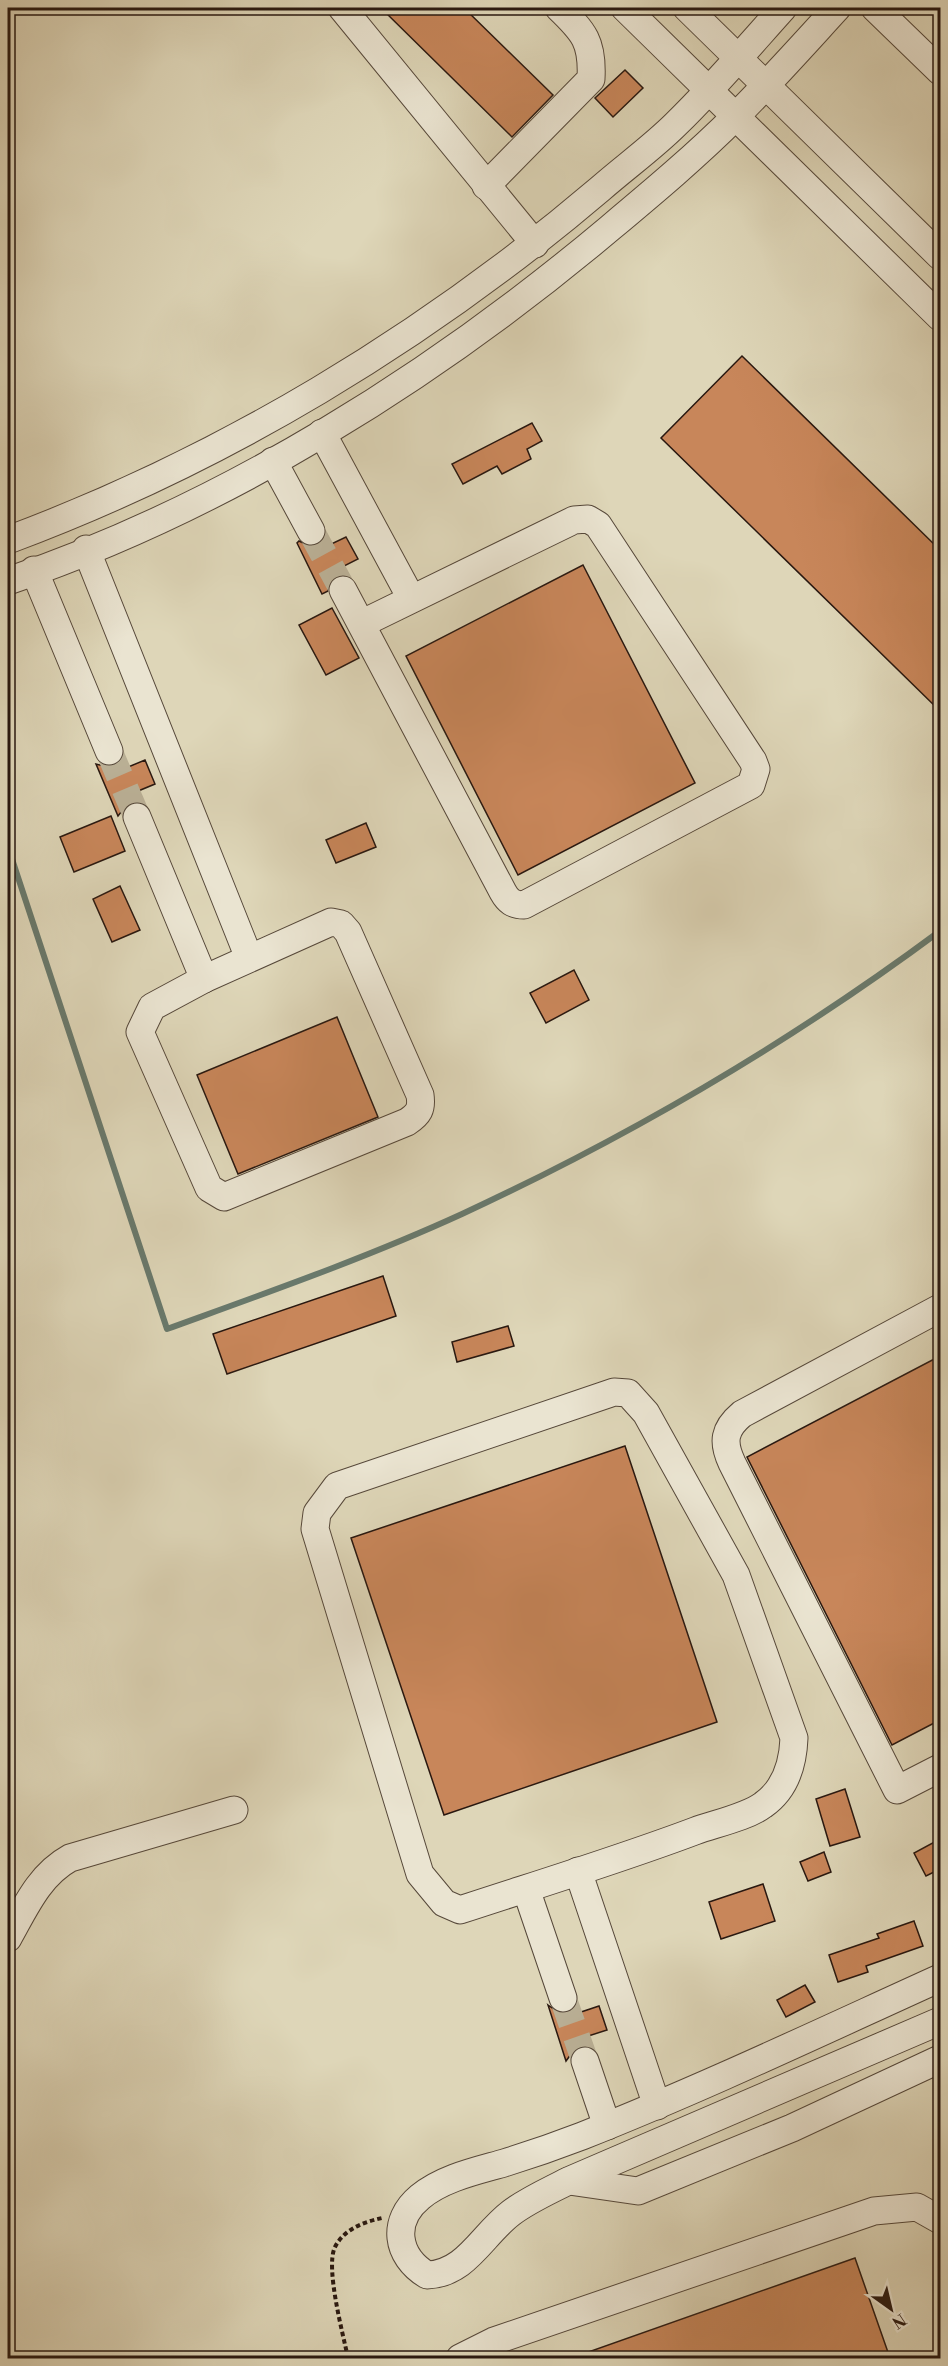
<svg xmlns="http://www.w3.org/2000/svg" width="948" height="2366" viewBox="0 0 948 2366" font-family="'Libre Bodoni',serif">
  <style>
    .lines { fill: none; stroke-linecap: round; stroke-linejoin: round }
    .stream { stroke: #69796c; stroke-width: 6 }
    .building { fill: #c8865a; stroke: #291810; stroke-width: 1.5 }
    .minor-tunnel { stroke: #bab096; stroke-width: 27; stroke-dasharray: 27 14; stroke-linecap: butt }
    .minor-casing { stroke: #56483a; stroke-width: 29 }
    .path { stroke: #291810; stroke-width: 4; stroke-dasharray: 4.5 3; stroke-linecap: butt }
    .minor { stroke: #eae4d1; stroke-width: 27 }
  </style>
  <rect width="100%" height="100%" fill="#ded6b8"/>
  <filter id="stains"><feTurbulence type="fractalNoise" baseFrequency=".00333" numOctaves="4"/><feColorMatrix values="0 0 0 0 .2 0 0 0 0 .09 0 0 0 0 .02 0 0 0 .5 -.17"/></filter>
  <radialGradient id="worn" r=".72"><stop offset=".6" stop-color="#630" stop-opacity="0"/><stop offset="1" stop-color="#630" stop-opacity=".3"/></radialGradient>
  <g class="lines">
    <!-- stream -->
    <path class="stream" d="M 8,847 L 167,1329 C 266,1293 366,1258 462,1214 C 630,1136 792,1041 940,931"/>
  </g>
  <!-- building -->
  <g class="building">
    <path d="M 381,8 L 464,8 L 553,95 L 512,137 Z"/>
    <path d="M 625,70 L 643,88 L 613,117 L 595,98 Z"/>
    <path d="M 742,356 L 940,550 L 940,711 L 661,438 Z"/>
    <path d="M 532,423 L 542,441 L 527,449 L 531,459 L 502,474 L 497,466 L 463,484 L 452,464 Z"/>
    <path d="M 346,537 L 358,559 L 334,571 L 336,576 L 329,582 L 328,591 L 322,594 L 297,543 L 299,541 L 311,547 L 321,543 L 323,548 Z"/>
    <path d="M 583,565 L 695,783 L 518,875 L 406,656 Z"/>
    <path d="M 332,608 L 359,658 L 326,675 L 299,625 Z"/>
    <path d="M 145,760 L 155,784 L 131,794 L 135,802 L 125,807 L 118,816 L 96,764 L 108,767 L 118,763 L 121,770 Z"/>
    <path d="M 111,816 L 125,851 L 74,872 L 60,837 Z"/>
    <path d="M 366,823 L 376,847 L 336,863 L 326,840 Z"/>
    <path d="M 120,886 L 140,930 L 112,942 L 93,899 Z"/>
    <path d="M 574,970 L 589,1000 L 546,1023 L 530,993 Z"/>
    <path d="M 337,1017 L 378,1117 L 238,1174 L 197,1075 Z"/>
    <path d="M 383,1276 L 396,1316 L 227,1374 L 213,1334 Z"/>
    <path d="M 508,1326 L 514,1346 L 457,1362 L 452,1342 Z"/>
    <path d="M 940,1356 L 940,1720 L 892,1745 L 747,1457 Z"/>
    <path d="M 625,1446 L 717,1722 L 444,1815 L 351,1538 Z"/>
    <path d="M 845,1789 L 860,1837 L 830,1846 L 816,1799 Z"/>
    <path d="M 940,1839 L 940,1869 L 926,1876 L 914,1853 Z"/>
    <path d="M 824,1852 L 831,1872 L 808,1881 L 800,1862 Z"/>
    <path d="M 763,1884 L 775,1921 L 721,1939 L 709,1902 Z"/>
    <path d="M 914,1921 L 923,1946 L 866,1966 L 868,1972 L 838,1982 L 829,1955 L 879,1938 L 877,1934 Z"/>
    <path d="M 805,1985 L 815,2002 L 786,2017 L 777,2000 Z"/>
    <path d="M 548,2005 L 559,2013 L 573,2009 L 575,2014 L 599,2006 L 607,2030 L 582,2038 L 584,2046 L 574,2050 L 566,2061 Z"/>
    <path d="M 855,2258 L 890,2358 L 577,2358 L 577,2356 Z"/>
  </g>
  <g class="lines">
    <!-- minor-tunnel -->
    <g class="minor-tunnel">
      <path d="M 311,531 L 343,590"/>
      <path d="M 109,751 L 137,817"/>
      <path d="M 563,1998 L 585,2061"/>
    </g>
    <!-- minor casing -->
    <g class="minor-casing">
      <g id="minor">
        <path d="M 342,8 L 535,244"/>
        <path d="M 625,8 L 940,317"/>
        <path d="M 687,8 L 940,256"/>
        <path d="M 875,8 L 940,71"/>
        <path d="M 486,186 L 591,79 C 593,42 584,32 559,8"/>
        <path d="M 322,433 L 411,598"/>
        <path d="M 273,461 L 311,531"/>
        <path d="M 8,540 C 223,460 425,338 600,189 C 625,167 653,147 676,124 C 714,87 748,47 783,8"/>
        <path d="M 86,549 L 249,958"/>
        <path d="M 34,570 L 109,751"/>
        <path d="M 8,581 C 226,507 434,376 610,228 C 653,192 696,156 736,116 C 771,81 804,44 837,8"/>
        <path d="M 343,590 L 503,892 C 508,901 513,905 524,905 L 751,785 L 756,769 L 753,761 L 598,525 L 588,519 L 574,520 L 361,624"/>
        <path d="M 137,817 L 204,979"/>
        <path d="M 331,922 L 341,924 L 348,932 L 420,1095 C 422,1109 419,1114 407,1122 L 224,1197 L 209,1188 L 140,1032 L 152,1007 L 204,979 Z"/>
        <path d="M 940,1308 L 742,1414 C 724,1429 722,1442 732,1463 L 897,1790 L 940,1768"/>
        <path d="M 614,1392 L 628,1393 L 646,1413 L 736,1575 L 794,1738 C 793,1764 786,1789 763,1805 C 747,1817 714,1824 695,1831 C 618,1860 539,1884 460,1910 L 444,1903 L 420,1874 L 315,1529 L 317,1513 L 337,1486 Z"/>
        <path d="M 578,1871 L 657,2106"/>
        <path d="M 526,1889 L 563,1998"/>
        <path d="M 8,1938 C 25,1908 39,1875 70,1858 L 234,1810"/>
        <path d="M 940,1978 C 821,2032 703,2088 582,2136 C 556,2146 530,2155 504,2163 C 476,2171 443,2178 420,2197 C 391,2221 396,2256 427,2275 C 466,2274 482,2235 511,2213 C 528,2200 549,2191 568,2181 L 940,2021"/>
        <path d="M 585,2061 L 607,2126"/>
        <path d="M 569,2181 L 638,2191 L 792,2128 L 940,2059"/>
        <path d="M 460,2358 L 494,2341 L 874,2211 L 917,2207 L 940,2220"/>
      </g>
    </g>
    <!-- path -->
    <path class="path" d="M 348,2358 C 343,2334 325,2267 335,2247 C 344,2229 364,2222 382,2218"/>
    <!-- minor -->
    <use href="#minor" class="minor"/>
  </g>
  <!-- margin -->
  <rect width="948" height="2366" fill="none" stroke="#ded6b8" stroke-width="30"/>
  <rect x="9" y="9" width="930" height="2348" fill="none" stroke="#291810" stroke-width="3"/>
  <rect x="15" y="15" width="918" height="2336" fill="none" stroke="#291810" stroke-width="1.5"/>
  <!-- north arrow -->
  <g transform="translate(891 2309) rotate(146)" stroke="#eae4d1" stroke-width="4.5" paint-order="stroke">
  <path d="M0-4.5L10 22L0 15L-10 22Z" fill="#291810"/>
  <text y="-9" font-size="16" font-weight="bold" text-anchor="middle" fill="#291810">N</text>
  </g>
  <rect width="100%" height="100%" filter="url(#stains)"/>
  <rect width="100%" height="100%" fill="url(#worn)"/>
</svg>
